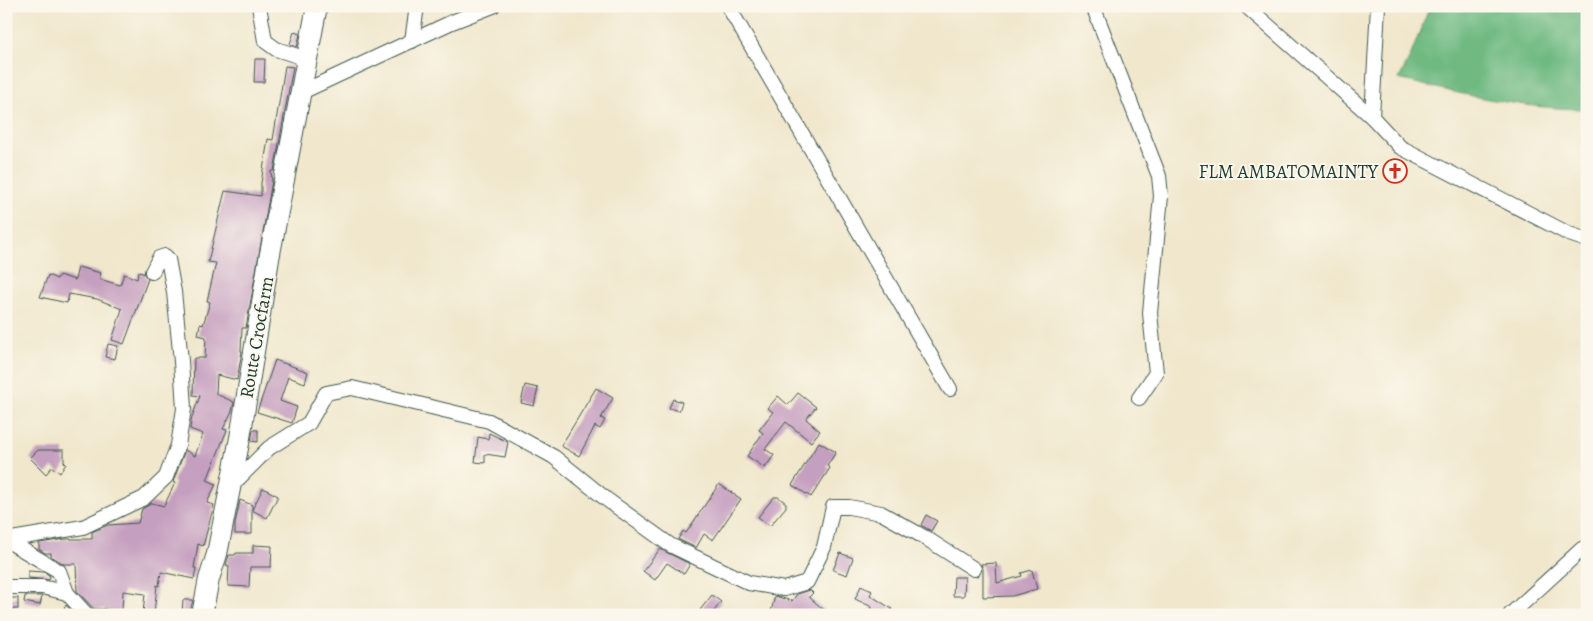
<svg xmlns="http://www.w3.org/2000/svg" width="1593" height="621" viewBox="0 0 1593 621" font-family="Alegreya,serif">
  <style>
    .forest { fill: #6fba82; stroke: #477c5b }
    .building { fill: #c59fbf }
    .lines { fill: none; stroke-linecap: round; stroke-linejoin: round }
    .street-casing { stroke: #3e564b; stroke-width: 16 }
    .secondary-casing { stroke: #3e564b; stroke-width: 22 }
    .street { stroke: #fff; stroke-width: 14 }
    .secondary { stroke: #fff; stroke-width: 20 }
    .labels { text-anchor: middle; stroke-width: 4; stroke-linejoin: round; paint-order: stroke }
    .poi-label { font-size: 19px; fill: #1f3d34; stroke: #fbf7ec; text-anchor: end }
    .street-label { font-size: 19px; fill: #1f3d34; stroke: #fbf7ec }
  </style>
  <rect width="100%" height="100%" fill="#fbf7ec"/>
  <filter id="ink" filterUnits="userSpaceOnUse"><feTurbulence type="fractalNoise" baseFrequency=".02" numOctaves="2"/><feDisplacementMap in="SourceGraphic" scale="10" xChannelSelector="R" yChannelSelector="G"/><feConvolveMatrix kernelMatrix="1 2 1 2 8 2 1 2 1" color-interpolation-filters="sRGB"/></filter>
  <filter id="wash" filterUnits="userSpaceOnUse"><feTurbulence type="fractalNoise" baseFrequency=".0096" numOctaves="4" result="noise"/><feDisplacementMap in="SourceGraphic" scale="20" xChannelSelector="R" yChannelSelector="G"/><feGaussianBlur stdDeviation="1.12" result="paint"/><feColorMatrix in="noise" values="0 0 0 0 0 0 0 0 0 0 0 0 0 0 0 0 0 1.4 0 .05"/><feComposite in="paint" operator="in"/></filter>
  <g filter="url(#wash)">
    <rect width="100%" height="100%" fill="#f0e7cc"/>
    <!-- forest -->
    <path class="forest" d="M 1430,6 L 1587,6 L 1587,107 L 1585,109 C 1523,109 1460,94 1399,79 L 1410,57 Z"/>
    <g id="blocks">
      <!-- building -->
      <g class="building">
        <path d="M 294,32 L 300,34 L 297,47 L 290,44 Z"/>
        <path d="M 255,59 L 265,59 L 264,82 L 254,82 Z"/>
        <path d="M 285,66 L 293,67 L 274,171 L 271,171 L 272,181 L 246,328 L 242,328 L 241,351 L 242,351 L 237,380 L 217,375 L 216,394 L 234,402 L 232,411 L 223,429 L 227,430 L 207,480 L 216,484 L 207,503 L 214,505 L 203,546 L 198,544 L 194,568 L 196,568 L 194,579 L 161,572 L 159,586 L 157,585 L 154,614 L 143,613 L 145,594 L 123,591 L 122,610 L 120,610 L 120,615 L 105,615 L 105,609 L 94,609 L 77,591 L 76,564 L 64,564 L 51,556 L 51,553 L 45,553 L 39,549 L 39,543 L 65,539 L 92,539 L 92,532 L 108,525 L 138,523 L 142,509 L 152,503 L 164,506 L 175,483 L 173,482 L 185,450 L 195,456 L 203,434 L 190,429 L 192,417 L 200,396 L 193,395 L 194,358 L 205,358 L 206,337 L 198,335 L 200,324 L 203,325 L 210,302 L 207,301 L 216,263 L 208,262 L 222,203 L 225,191 L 261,196 L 261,183 L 268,139 L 273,140 Z"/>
        <path d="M 78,267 L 101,273 L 99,279 L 120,285 L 124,274 L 137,279 L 138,272 L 143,273 L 148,279 L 124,344 L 112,340 L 122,309 L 97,299 L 69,294 L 67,303 L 40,297 L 48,275 L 57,279 L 59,275 L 75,280 Z"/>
        <path d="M 108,344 L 118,346 L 115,359 L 105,357 Z"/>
        <path d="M 275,360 L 308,372 L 305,383 L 288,377 L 280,401 L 297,407 L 292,423 L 257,412 Z"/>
        <path d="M 525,385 L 538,388 L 534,406 L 521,403 Z"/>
        <path d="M 596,388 L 613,398 L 601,418 L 605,420 L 600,429 L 595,426 L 579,456 L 561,446 Z"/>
        <path d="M 798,393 L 816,407 L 806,419 L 820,431 L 811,442 L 786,422 L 765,449 L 774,455 L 765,468 L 747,456 L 763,433 L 759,430 L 773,412 L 768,408 L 778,396 L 788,405 Z"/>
        <path d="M 673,399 L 682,402 L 679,411 L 669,408 Z"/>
        <path d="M 253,430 L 258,430 L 258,442 L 251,441 Z"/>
        <path d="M 489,433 L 508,442 L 505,457 L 485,454 L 485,463 L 475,462 L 478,437 L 488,439 Z"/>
        <path d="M 819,442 L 836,452 L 827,466 L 830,468 L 811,497 L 792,485 Z"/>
        <path d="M 38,450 L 64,450 L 64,462 L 66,464 L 60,473 L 52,467 L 46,474 L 30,458 Z"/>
        <path d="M 719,484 L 741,499 L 713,540 L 704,534 L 696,548 L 678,539 L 683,531 L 686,533 Z"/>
        <path d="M 263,488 L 278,496 L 267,518 L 252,510 L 252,534 L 235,534 L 235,524 L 240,500 L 252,505 L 252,510 Z"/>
        <path d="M 774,497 L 778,497 L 786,503 L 786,507 L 770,526 L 758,517 Z"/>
        <path d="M 926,515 L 937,521 L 931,531 L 921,525 Z"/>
        <path d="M 253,545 L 272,546 L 271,567 L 250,567 L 249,587 L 228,586 L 229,566 L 226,565 L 229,555 L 235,555 L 236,553 L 253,553 Z"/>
        <path d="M 660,549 L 690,564 L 684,574 L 667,563 L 655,580 L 643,571 Z"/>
        <path d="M 840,553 L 853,558 L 847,575 L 833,570 Z"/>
        <path d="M 996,563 L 997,583 L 1022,576 L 1021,573 L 1032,570 L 1037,589 L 1012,596 L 983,597 L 983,569 L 981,564 Z"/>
        <path d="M 28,571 L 44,572 L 50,576 L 49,580 L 28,578 Z"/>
        <path d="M 954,577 L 965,577 L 964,596 L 953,596 Z"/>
        <path d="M 861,586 L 872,591 L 870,595 L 892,609 L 890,614 L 882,611 L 880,615 L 867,615 L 872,607 L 855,599 Z"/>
        <path d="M 810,590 L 813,593 L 809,597 L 830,615 L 770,615 L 775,596 L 792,601 L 797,594 Z"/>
        <path d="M 712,595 L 721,602 L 711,615 L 705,615 L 700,610 Z"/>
        <path d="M 25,596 L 42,596 L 40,605 L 24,602 Z"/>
        <rect x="6" y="598" width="12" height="11"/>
        <path d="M 183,600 L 193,600 L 190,612 L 182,612 Z"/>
        <path d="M 66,605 L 75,615 L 60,615 Z"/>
      </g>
    </g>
  </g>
  <g filter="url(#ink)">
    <use href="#blocks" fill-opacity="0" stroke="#3e564b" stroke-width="1"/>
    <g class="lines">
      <!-- street casing -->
      <g class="street-casing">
        <g id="street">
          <path d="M 259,6 L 265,41 L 276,49 L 307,59"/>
          <path d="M 728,6 L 950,389"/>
          <path d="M 1093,6 L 1159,176 L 1161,196 L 1150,313 L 1156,373 L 1139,398"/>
          <path d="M 1246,6 L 1372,117 L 1400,147 L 1569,234 L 1587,240"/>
          <path d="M 412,41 L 417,6"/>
          <path d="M 302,92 L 452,22 L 493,6"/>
          <path d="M 1372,117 L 1378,6"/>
          <path d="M 231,486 L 269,448 L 309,423 L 326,393 L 352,388 L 489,421 L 554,457 L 606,499 L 670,545 L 749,583 L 784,589 L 807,582 L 824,547 L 833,507 L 849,507 L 881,513 L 924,537 L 974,569"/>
          <path d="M 6,540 L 83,527 L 144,498 L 166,477 L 178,445 L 184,409 L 181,361 L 174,292 L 168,259 L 165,256 L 159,258 L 152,272"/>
          <path d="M 6,540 L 59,571 L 67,593 L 87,615"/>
          <path d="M 6,587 L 42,587 L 67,593"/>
          <path d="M 1510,615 L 1582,549 L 1587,547"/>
        </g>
      </g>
      <!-- secondary casing -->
      <g class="secondary-casing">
        <path id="secondary" d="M 202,615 L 209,579 L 217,554 L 240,438 L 269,259 L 317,6"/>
      </g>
      <!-- street -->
      <use href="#street" class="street"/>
      <!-- secondary -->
      <use href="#secondary" class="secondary"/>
    </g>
  </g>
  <!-- icons -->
  <defs>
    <g id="church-ring" transform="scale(1.25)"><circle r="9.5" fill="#fbf7ec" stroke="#c8321e" stroke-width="1.5"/><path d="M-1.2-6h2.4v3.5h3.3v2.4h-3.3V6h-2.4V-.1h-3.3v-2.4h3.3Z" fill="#c8321e"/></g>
  </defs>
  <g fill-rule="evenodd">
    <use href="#church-ring" x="1395" y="171"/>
  </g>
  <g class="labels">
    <!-- poi labels -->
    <g class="poi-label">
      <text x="1378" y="178">FLM AMBATOMAINTY</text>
    </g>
    <!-- street labels -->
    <g class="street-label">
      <text transform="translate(256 337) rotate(-80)" y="7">Route Crocfarm</text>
    </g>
  </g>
  <!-- margin -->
  <rect width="1593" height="621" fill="none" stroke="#fbf7ec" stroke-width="25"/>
</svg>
